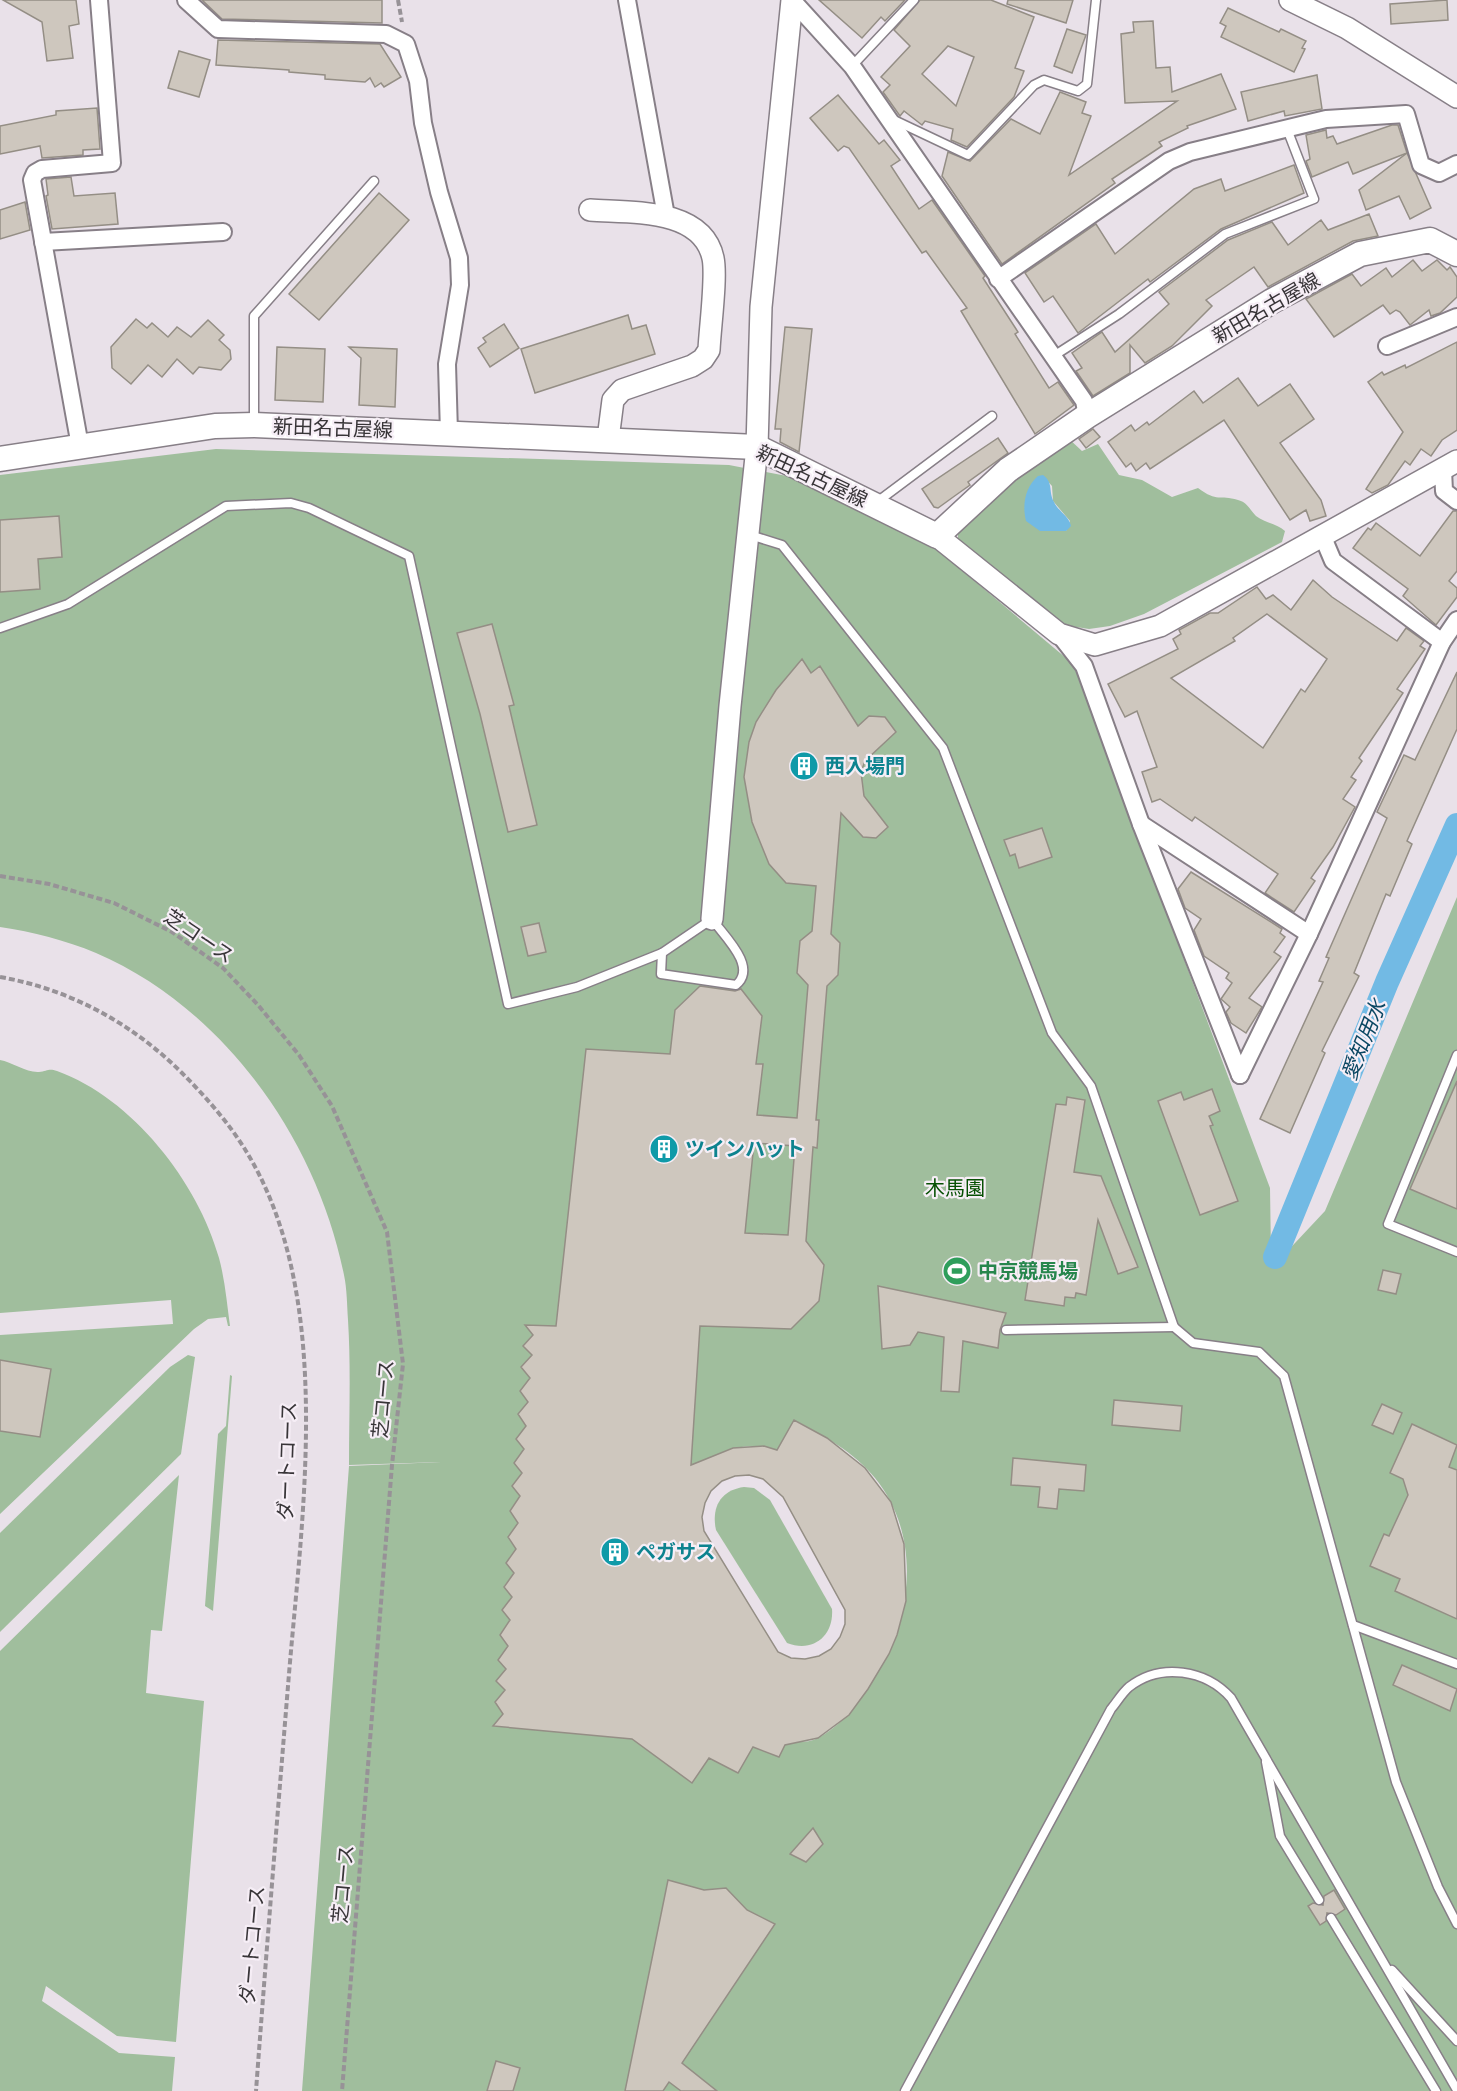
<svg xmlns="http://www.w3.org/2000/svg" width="1457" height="2091" viewBox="0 0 1457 2091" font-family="'Fira Sans Condensed','Noto Sans JP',sans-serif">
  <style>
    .green { fill: #a0be9d; fill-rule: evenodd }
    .water { fill: #72bae4 }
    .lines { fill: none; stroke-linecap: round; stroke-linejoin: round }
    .canal { stroke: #72bae4; stroke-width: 24 }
    .building { fill: #cec7be; stroke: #948e85; stroke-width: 1.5; fill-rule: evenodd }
    .service-casing { stroke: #877f87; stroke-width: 11 }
    .minor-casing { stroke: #877f87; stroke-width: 20 }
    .tertiary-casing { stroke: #877f87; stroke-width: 24 }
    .secondary-casing { stroke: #877f87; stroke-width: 27 }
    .path { stroke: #979297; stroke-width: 4; stroke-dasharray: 6 3; stroke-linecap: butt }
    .service { stroke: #fff; stroke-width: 8 }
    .minor { stroke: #fff; stroke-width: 16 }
    .tertiary { stroke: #fff; stroke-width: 21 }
    .secondary { stroke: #fff; stroke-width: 24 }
    .labels { text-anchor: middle; stroke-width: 4.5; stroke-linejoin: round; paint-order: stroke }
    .street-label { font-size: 20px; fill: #383538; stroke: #f6eef6 }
    .culture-label { font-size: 20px; font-weight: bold; fill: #0d838f; stroke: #f6eef6; text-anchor: start }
    .park-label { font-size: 20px; fill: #065003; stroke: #f6eef6 }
    .leisure-label { font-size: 20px; font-weight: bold; fill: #27864d; stroke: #f6eef6; text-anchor: start }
    .water-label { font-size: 21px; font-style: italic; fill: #0c4864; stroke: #f6eef6 }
  </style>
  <rect width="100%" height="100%" fill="#e9e1e9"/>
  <!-- green -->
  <g class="green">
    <path d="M 1068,438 L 1082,451 L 1098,444 L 1119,475 L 1142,480 L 1172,497 L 1198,488 C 1218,503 1219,494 1238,500 C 1247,502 1250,510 1256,516 C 1265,523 1276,523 1285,531 L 1282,542 L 1144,614 L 1110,626 L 1089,629 L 1070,626 L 1045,616 L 958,539 L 958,526 L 983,500 ZM 1038,476 L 1043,476 L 1052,486 L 1053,501 L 1070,521 L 1066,531 L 1040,531 Z"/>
    <path d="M 216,449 L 729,465 L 792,477 L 926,542 L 940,552 L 1066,658 L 1075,669 L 1270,1188 L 1271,1255 L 1280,1259 L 1325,1211 L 1457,897 L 1457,2091 L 302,2091 L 349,1466 L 441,1462 L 349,1465 C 349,1416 351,1368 348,1320 C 347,1305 347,1289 344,1275 C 317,1140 224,1008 96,953 C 65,940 33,932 0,927 L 0,475 ZM 525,1325 L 690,1477 C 713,1451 742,1440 777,1450 L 794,1420 C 823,1435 855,1453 875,1478 C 919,1532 914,1609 881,1666 C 865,1695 849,1720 820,1737 C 806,1745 794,1740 780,1743 C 756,1746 733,1752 709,1758 L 692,1783 L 632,1739 L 494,1726 L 503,1714 L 495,1702 L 505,1690 L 497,1681 L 506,1669 L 508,1646 L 500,1635 L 510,1620 L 512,1597 L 504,1586 L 514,1573 L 506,1563 L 516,1549 L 508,1537 L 518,1523 L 510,1511 L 520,1496 L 512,1486 L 522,1473 L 514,1463 L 524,1449 L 516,1439 L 526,1426 L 518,1414 L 528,1402 L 520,1391 L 530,1378 L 521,1367 L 532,1355 L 523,1346 L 533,1335 Z"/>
    <path d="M 0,1060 C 12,1062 27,1073 39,1072 C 47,1071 49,1068 57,1071 C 132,1098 198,1182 219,1258 C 225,1280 227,1304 230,1326 L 228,1326 L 226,1317 L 208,1319 L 194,1329 L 0,1514 L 0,1335 L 173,1324 L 171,1300 L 0,1313 Z"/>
    <path d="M 188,1355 L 195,1357 L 181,1454 L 0,1632 L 0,1533 L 170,1367 Z"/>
    <path d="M 230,1375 L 232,1376 L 213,1611 L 205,1606 L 218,1434 L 226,1426 Z"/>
    <path d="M 179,1475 L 162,1631 L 151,1630 L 146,1693 L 204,1701 L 176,2042 L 117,2036 L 46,1986 L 42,2001 L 119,2053 L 175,2057 L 172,2091 L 0,2091 L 0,1651 Z"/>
    <path d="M 744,1487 L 754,1488 L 770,1500 L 832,1609 C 834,1636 813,1653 787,1643 L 716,1530 C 711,1507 721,1490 744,1487 Z"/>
  </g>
  <!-- water -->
  <path class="water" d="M 1043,475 C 1054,483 1048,491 1054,502 C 1058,511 1069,516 1071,526 L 1066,531 L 1040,531 L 1026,521 C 1022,505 1025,487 1038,476 Z"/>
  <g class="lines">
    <!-- canal -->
    <path class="canal" d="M 1275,1257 L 1387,982 L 1457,825"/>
  </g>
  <!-- building -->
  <g class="building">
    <path d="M 3,0 L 76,0 L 79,24 L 69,26 L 73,58 L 47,61 L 42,22 Z"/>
    <path d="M 202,0 L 382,0 L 382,23 L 222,19 Z"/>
    <path d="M 819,0 L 905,0 L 885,21 L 881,17 L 862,38 Z"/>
    <path d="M 920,0 L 991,0 L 1034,17 L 1015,68 L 1024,71 L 1014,97 L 967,147 L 951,140 L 953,129 L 925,121 L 922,125 L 904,111 L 900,116 L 883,92 L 890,85 L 881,77 L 910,46 L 894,30 ZM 948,46 L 974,57 L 956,106 L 922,74 Z"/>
    <path d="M 1008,0 L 1073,0 L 1066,23 L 1007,4 Z"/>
    <path d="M 1447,0 L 1448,20 L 1391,24 L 1390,4 Z"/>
    <path d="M 1228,8 L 1279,32 L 1281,29 L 1306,41 L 1302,48 L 1305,49 L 1294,72 L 1221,37 L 1226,26 L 1220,23 Z"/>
    <path d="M 1153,21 L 1156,68 L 1170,67 L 1172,92 L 1221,74 L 1236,109 L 1187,126 L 1188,128 L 1159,142 L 1162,146 L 1112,179 L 1115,183 L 1002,264 L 942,176 L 948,152 L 970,161 L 1011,119 L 1040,134 L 1060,92 L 1086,102 L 1082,113 L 1091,116 L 1069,175 L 1177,101 L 1125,103 L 1121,34 L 1134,32 L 1133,22 Z"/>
    <path d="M 1067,29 L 1086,35 L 1072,73 L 1054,66 Z"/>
    <path d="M 218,40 L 380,44 L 401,77 L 384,87 L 381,83 L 375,87 L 370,78 L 365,82 L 325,79 L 325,75 L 289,72 L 289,70 L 216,65 Z"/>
    <path d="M 179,51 L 210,60 L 199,97 L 168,88 Z"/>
    <path d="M 1317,75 L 1322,109 L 1285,116 L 1284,111 L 1248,121 L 1241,92 Z"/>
    <path d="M 838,95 L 879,144 L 884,140 L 900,160 L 891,166 L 919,209 L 932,200 L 985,276 L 983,278 L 1018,332 L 1015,334 L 1049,388 L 1058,382 L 1074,405 L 1035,434 L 961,311 L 967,308 L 926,251 L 922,253 L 849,148 L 844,146 L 838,151 L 810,118 Z"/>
    <path d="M 97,108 L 100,149 L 83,150 L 83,155 L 42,158 L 40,146 L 0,154 L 0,126 L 56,115 L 56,111 Z"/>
    <path d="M 1392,125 L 1398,125 L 1407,153 L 1353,174 L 1348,162 L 1312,177 L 1306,161 L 1310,159 L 1306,135 L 1326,130 L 1327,138 L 1333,136 L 1337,144 Z"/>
    <path d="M 1407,153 L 1431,208 L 1410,219 L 1399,196 L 1366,210 L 1359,190 Z"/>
    <path d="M 1294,165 L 1304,193 L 1221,229 L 1150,282 L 1148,279 L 1078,333 L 1053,296 L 1044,302 L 1025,273 L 1096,224 L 1115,254 L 1194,189 L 1221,179 L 1225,191 Z"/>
    <path d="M 71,177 L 74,196 L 115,193 L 118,224 L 52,229 L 46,196 L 48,195 L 46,179 Z"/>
    <path d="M 379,193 L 409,220 L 319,320 L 289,294 Z"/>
    <path d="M 25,202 L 30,230 L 0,239 L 0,210 Z"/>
    <path d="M 1369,214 L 1378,236 L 1353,241 L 1268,287 L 1254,267 L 1206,300 L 1212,306 L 1172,346 L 1145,363 L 1130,345 L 1130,373 L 1093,396 L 1076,371 L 1082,368 L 1072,353 L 1102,332 L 1115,352 L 1169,304 L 1159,292 L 1228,240 L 1272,222 L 1288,245 L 1321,220 L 1328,230 Z"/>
    <path d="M 1413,260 L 1422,271 L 1437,260 L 1447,270 L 1450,267 L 1457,277 L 1457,297 L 1440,313 L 1431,316 L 1429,310 L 1410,325 L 1400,312 L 1396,310 L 1390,314 L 1383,305 L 1334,337 L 1306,299 L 1352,274 L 1361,286 L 1386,268 L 1392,277 Z"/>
    <path d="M 628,315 L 632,329 L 646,325 L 655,354 L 535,393 L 521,349 Z"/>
    <path d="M 136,319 L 147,328 L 152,323 L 168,337 L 177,327 L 191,337 L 208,320 L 224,335 L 219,340 L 230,350 L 231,359 L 221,370 L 199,367 L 193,374 L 177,359 L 162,377 L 148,365 L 131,384 L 112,368 L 111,347 Z"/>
    <path d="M 504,324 L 519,348 L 490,367 L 478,348 L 486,342 L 483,338 Z"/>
    <path d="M 785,327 L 812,329 L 799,452 L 780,442 L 781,429 L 775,429 Z"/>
    <path d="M 1457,342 L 1457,430 L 1442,440 L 1431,456 L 1421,449 L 1410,465 L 1405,461 L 1388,485 L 1372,493 L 1366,489 L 1403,432 L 1368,382 L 1382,372 L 1384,375 L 1405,365 L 1406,368 Z"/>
    <path d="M 277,347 L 325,349 L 323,402 L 275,400 Z"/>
    <path d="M 349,347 L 397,349 L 395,407 L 359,405 L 361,358 Z"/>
    <path d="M 1238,378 L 1258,406 L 1290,384 L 1314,419 L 1280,443 L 1321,500 L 1326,516 L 1310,521 L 1306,510 L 1290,520 L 1224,420 L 1150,469 L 1146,463 L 1136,471 L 1131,463 L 1126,467 L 1108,442 L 1131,425 L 1135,431 L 1147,422 L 1149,425 L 1194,391 L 1203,403 Z"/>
    <path d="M 1093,429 L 1100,437 L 1086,448 L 1079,439 Z"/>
    <path d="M 998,438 L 1008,453 L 968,482 L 970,485 L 956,495 L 938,508 L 934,507 L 922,489 Z"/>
    <path d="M 1453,511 L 1457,511 L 1457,571 L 1449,581 L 1457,588 L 1457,597 L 1436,625 L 1403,596 L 1408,589 L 1353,548 L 1368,528 L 1371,530 L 1376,523 L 1420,556 Z"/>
    <path d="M 59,516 L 62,557 L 38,559 L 40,589 L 0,592 L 0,520 Z"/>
    <path d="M 1313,580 L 1332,597 L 1397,641 L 1406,628 L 1424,641 L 1420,646 L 1425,649 L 1397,689 L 1403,693 L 1359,758 L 1362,761 L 1351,777 L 1356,780 L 1343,799 L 1355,807 L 1333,847 L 1311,878 L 1315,881 L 1294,912 L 1265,893 L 1278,874 L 1195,817 L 1192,821 L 1160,799 L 1152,802 L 1142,772 L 1157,767 L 1137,711 L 1125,717 L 1108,684 L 1178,649 L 1173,639 L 1181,634 L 1179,630 L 1210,613 L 1218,613 L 1257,587 L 1266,599 L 1273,595 L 1291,610 ZM 1267,614 L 1327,659 L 1305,692 L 1301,689 L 1263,748 L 1171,678 L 1235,641 L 1233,638 Z"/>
    <path d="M 492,624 L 514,705 L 509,706 L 537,825 L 508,832 L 480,714 L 457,633 Z"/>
    <path d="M 802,659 L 811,673 L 820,666 L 858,726 L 869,716 L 885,717 L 896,732 L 865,761 L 861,772 L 864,796 L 888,827 L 876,838 L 863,837 L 841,813 L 831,934 L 840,943 L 838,975 L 827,986 L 816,1120 L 819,1120 L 817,1148 L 813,1147 L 806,1241 L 824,1265 L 819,1301 L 791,1329 L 700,1326 L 691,1465 L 733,1448 L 764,1446 L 777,1450 L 794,1420 L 827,1438 L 865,1468 L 891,1502 L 904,1544 L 906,1601 L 897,1635 L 889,1654 L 868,1689 L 849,1715 L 818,1738 L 785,1745 L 779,1757 L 753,1747 L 738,1773 L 709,1758 L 692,1783 L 632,1739 L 493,1726 L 503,1714 L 495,1702 L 505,1690 L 496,1681 L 506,1669 L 498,1660 L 508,1646 L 500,1635 L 510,1620 L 502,1610 L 512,1597 L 504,1587 L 514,1573 L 506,1563 L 516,1549 L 508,1537 L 518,1523 L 510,1511 L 520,1496 L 512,1486 L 522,1473 L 514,1463 L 524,1449 L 516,1439 L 526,1426 L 518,1414 L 528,1402 L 520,1391 L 530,1378 L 521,1367 L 532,1355 L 523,1346 L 533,1335 L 525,1325 L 556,1326 L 586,1049 L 670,1054 L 675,1010 L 700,986 L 735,991 L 741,989 L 762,1016 L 756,1064 L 763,1064 L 757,1115 L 797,1118 L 808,985 L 797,973 L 800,941 L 812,931 L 816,886 L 786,883 L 769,864 L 752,822 L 744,777 L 749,742 L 756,722 L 776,690 ZM 754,1143 L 795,1146 L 788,1235 L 745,1233 ZM 749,1475 L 763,1479 L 783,1497 L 845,1610 L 845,1624 L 840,1637 L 831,1649 L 819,1656 L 805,1659 L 791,1658 L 778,1652 L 704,1531 L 702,1517 L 705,1503 L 711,1491 L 722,1481 L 735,1476 Z"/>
    <path d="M 1457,672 L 1457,729 L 1407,841 L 1412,844 L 1390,896 L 1386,894 L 1354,973 L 1359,976 L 1322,1051 L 1325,1053 L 1290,1133 L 1260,1119 L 1323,982 L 1319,981 L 1329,958 L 1326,957 L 1387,818 L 1377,812 L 1404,755 L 1415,760 Z"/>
    <path d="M 1042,828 L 1052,857 L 1019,868 L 1015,854 L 1010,856 L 1004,840 Z"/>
    <path d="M 1191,872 L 1282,929 L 1280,933 L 1285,937 L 1274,952 L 1281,957 L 1249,998 L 1262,1007 L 1246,1033 L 1231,1023 L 1226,1012 L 1230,1007 L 1221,999 L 1232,983 L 1226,978 L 1229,973 L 1204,956 L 1194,930 L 1201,919 L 1185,908 L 1178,889 Z"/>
    <path d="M 539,923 L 546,952 L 528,956 L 521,927 Z"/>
    <path d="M 1457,1081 L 1457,1209 L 1410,1189 Z"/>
    <path d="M 1212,1089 L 1220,1111 L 1209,1116 L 1213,1125 L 1210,1126 L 1238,1201 L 1200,1215 L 1158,1101 L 1181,1092 L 1184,1100 Z"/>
    <path d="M 1067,1097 L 1085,1100 L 1074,1172 L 1101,1176 L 1138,1267 L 1118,1274 L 1098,1220 L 1086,1295 L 1076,1293 L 1075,1298 L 1065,1297 L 1064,1306 L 1025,1300 L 1056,1104 L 1066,1105 Z"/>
    <path d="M 1383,1270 L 1401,1274 L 1396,1294 L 1378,1290 Z"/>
    <path d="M 878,1286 L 1006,1313 L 1000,1330 L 998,1348 L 963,1341 L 959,1392 L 941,1391 L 944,1337 L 918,1332 L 910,1345 L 882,1349 Z"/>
    <path d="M 0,1360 L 51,1369 L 40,1437 L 0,1431 Z"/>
    <path d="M 1114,1400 L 1182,1406 L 1180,1431 L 1112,1425 Z"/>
    <path d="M 1382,1404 L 1402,1413 L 1393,1434 L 1372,1425 Z"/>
    <path d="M 1412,1424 L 1457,1445 L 1449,1467 L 1457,1470 L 1457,1619 L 1395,1591 L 1400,1579 L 1370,1566 L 1384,1534 L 1389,1536 L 1408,1495 L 1403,1479 L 1390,1473 Z"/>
    <path d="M 1013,1458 L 1086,1465 L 1084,1491 L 1059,1489 L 1057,1509 L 1038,1507 L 1040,1487 L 1011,1485 Z"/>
    <path d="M 1402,1665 L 1457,1689 L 1450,1711 L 1393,1685 Z"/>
    <path d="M 813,1828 L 823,1844 L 806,1862 L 790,1854 Z"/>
    <path d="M 668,1880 L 704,1890 L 726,1888 L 747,1910 L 775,1924 L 682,2063 L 717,2091 L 681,2091 L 669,2082 L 663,2091 L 625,2091 Z"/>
    <path d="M 1334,1890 L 1345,1909 L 1336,1915 L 1327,1913 L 1326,1921 L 1320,1925 L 1308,1906 L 1313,1903 L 1323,1905 L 1324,1896 Z"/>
    <path d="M 496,2061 L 520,2068 L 513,2091 L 487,2091 Z"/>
  </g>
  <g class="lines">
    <!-- service casing -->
    <g class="service-casing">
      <g id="service">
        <path d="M 852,66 L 914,0"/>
        <path d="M 894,120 L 968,155 L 1034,85 L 1044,80 L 1078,91 L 1087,84 L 1096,0"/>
        <path d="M 1052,357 L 1119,314 L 1225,234 L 1314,199 L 1287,129"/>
        <path d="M 254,423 L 254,316 L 374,181"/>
        <path d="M 877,502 L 992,416"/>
        <path d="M 750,535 L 782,545 L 943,748 L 1052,1033 L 1091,1086 L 1174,1327 L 1193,1343 L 1259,1352 L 1284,1376 L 1396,1782 L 1438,1887 L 1457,1924"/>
        <path d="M 0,628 L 68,604 L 226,506 L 291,503 L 309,508 L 409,556 L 508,1004 L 577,987 L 662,953"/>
        <path d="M 712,919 C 724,936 758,967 736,985 L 661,974 L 662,953 Z"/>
        <path d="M 1457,1055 L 1388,1224 L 1457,1252"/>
        <path d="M 1006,1330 L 1174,1327"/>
        <path d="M 1353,1625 L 1457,1664"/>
        <path d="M 1266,1762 L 1280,1836 L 1319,1900"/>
        <path d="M 1331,1918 L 1436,2091"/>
        <path d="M 1392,1970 L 1457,2041"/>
        <path d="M 905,2091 L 1111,1709 C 1117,1702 1122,1693 1129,1687 C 1161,1662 1206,1670 1231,1698 L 1457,2090"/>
      </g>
    </g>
    <!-- minor casing -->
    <g class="minor-casing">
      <g id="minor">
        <path d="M 186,0 L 218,29 L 386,34 L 406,44 L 418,81 L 423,123 L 439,192 L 459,258 L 460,285 L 447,364 L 449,433"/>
        <path d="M 627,0 L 666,216"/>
        <path d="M 792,0 L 852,66 L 1084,401 L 1087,416"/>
        <path d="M 43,242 L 223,232"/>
        <path d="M 998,279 L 1169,161 L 1190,152 L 1326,119 L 1406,114 L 1421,165 L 1439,173 L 1457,164"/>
        <path d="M 1387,346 L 1457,317"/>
        <path d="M 80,446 L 32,180 L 35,173 L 42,169 L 112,163 L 99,0"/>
        <path d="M 1443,470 L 1444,491 L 1457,501"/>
        <path d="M 1322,535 L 1333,561 L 1442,642"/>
        <path d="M 1059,634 L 1084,666 L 1141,824 L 1240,1075"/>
        <path d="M 1141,824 L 1309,934"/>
        <path d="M 1240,1075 L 1309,934 L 1442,642 L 1457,620"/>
      </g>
    </g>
    <!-- tertiary casing -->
    <g class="tertiary-casing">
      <g id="tertiary">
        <path d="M 1290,0 L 1347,28 L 1457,97"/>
        <path d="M 590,210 C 629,213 702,207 713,258 C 717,277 710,327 709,350 L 703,359 L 692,366 L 622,390 L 613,400 L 608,439"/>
        <path d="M 937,536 L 1059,634 L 1095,645 L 1160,626 L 1457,461"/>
        <path d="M 712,919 L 730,706 L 757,447 L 761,307 L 792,0"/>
      </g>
    </g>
    <!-- secondary casing -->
    <g class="secondary-casing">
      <path id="secondary" d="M 0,459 L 215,426 L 254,425 L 757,447 L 937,536 L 1008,470 L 1087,416 L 1272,301 L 1360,254 L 1430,240 L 1457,254"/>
    </g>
    <!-- path -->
    <g class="path">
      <path d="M 398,0 L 402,22"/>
      <path d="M 0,876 L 49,884 L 114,903 L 172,932 L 223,968 L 258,1005 L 299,1055 L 332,1106 L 387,1232 L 403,1364 L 392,1465 L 342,2091"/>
      <path d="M 0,977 C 69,989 132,1023 182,1073 C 205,1096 229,1123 246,1151 C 337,1299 301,1521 288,1686 C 277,1821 266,1956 256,2091"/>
    </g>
    <!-- service -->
    <use href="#service" class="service"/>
    <!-- minor -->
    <use href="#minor" class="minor"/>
    <!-- tertiary -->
    <use href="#tertiary" class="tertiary"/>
    <!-- secondary -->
    <use href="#secondary" class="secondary"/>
  </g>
  <!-- icons -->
  <defs>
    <g id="building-disc" transform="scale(1.5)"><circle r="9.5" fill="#0f9aa8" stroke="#f6eef6"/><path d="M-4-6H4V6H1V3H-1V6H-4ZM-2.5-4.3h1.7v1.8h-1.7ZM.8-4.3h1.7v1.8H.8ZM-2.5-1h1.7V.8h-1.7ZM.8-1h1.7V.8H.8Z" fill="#fff"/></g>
    <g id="stadium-disc" transform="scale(1.5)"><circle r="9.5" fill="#2e9e5b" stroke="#f6eef6"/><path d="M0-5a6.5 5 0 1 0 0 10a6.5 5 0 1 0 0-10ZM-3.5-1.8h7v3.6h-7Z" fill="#fff"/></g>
  </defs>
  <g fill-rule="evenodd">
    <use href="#building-disc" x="804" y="766"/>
    <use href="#building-disc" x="664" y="1149"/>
    <use href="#stadium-disc" x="957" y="1271"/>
    <use href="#building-disc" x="615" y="1552"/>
  </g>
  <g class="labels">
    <!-- street labels -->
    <g class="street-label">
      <text transform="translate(1266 308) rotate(-30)" y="7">新田名古屋線</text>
      <text transform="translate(333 428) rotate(2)" y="7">新田名古屋線</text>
      <text transform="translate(812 476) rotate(25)" y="7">新田名古屋線</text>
      <text transform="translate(199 936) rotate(34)" y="7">芝コース</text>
      <text transform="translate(383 1399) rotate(-85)" y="7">芝コース</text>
      <text transform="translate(287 1461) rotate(-88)" y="7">ダートコース</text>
      <text transform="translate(343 1884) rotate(-85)" y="7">芝コース</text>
      <text transform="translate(252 1945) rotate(-85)" y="7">ダートコース</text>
    </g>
    <!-- culture labels -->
    <g class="culture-label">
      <text x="825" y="773">西入場門</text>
      <text x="685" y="1156">ツインハット</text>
      <text x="636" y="1559">ペガサス</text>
    </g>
    <!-- park labels -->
    <g class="park-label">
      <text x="955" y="1195">木馬園</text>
    </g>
    <!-- leisure labels -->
    <g class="leisure-label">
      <text x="978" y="1278">中京競馬場</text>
    </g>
    <!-- water labels -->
    <g class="water-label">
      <text transform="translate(1364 1040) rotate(-68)" y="7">愛知用水</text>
    </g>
  </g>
</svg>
